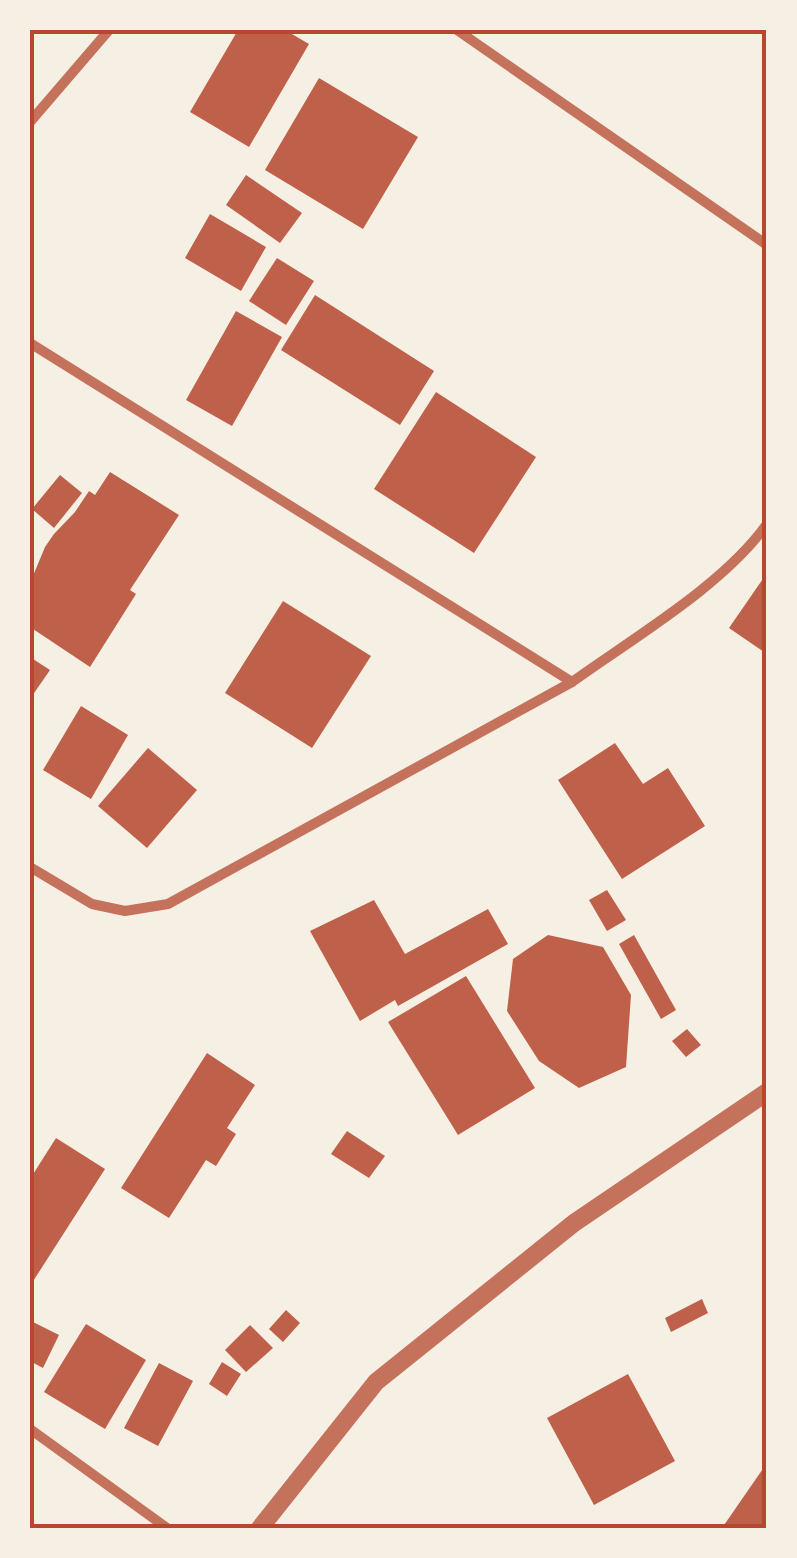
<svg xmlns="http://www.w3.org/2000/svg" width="797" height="1558" viewBox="0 0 797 1558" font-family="Inter,sans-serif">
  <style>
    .building { fill: #bf614a }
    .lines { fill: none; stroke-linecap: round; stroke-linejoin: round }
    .minor { stroke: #c5725c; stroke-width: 10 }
    .tertiary { stroke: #c5725c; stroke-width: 18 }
    .neatline { fill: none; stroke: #b5482f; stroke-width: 4 }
  </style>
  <rect width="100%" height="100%" fill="#f6efe4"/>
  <!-- building -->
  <g class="building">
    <path d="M 238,30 L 285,30 L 309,44 L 249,147 L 190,112 Z"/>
    <path d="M 319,78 L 418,137 L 363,229 L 265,170 Z"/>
    <path d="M 246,175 L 302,213 L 280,243 L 226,205 Z"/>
    <path d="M 210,214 L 266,247 L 241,291 L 185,258 Z"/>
    <path d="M 277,258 L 314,281 L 286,325 L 249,301 Z"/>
    <path d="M 315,295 L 434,371 L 400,425 L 281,350 Z"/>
    <path d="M 236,311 L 282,337 L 232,426 L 186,400 Z"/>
    <path d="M 436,392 L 536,457 L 474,553 L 374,489 Z"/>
    <path d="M 110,472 L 179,515 L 130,590 L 136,594 L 90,667 L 30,627 L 30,583 L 45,547 L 54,534 L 75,512 L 89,491 L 95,495 Z"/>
    <path d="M 60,475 L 82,493 L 54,528 L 32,509 Z"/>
    <path d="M 767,573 L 767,654 L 729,628 Z"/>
    <path d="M 283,601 L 371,656 L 312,748 L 225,693 Z"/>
    <path d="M 30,657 L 50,670 L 30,699 Z"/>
    <path d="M 81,706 L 128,735 L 91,799 L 43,770 Z"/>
    <path d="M 615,743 L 643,784 L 668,768 L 705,826 L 622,879 L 558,780 Z"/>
    <path d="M 148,748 L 197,790 L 147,848 L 98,806 Z"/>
    <path d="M 607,890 L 626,920 L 607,931 L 589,900 Z"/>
    <path d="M 374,900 L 405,954 L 488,909 L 508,944 L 398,1006 L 395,1000 L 360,1021 L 310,931 Z"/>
    <path d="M 548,935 L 603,947 L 631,995 L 626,1067 L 579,1088 L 539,1061 L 507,1011 L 513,959 Z"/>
    <path d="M 634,935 L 676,1010 L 661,1019 L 619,944 Z"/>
    <path d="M 466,976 L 535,1088 L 458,1135 L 388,1022 Z"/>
    <path d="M 687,1029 L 701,1045 L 686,1057 L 672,1041 Z"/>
    <path d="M 207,1053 L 255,1085 L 227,1128 L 236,1134 L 216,1166 L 206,1160 L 169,1218 L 121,1188 Z"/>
    <path d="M 347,1131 L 385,1156 L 369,1178 L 331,1154 Z"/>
    <path d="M 56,1138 L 105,1169 L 30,1286 L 30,1179 Z"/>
    <path d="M 702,1299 L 708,1313 L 671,1332 L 665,1318 Z"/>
    <path d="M 286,1310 L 300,1323 L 283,1342 L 269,1329 Z"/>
    <path d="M 33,1322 L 59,1335 L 43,1368 L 30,1361 L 30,1328 Z"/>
    <path d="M 86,1324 L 146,1360 L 105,1429 L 44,1392 Z"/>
    <path d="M 250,1325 L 273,1348 L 246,1372 L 225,1350 Z"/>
    <path d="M 222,1362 L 241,1374 L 227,1396 L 209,1384 Z"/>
    <path d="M 159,1363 L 193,1381 L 158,1446 L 124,1428 Z"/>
    <path d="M 628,1374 L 675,1461 L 594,1505 L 547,1418 Z"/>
    <path d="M 767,1463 L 767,1528 L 722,1528 Z"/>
  </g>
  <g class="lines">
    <!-- minor -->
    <g class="minor">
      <path d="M 457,30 L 767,245"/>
      <path d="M 30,122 L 109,30"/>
      <path d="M 30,343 L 572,682 C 633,638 724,585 767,524"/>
      <path d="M 30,867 L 92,904 L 125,911 L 168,904 L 572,682"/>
      <path d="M 30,1429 L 167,1528"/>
    </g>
    <!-- tertiary -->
    <path class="tertiary" d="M 260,1528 L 376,1382 L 574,1223 L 767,1092"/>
  </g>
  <!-- border -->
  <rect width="797" height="1558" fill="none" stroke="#f6efe4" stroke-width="65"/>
  <rect x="32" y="32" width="732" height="1494" class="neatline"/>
</svg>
